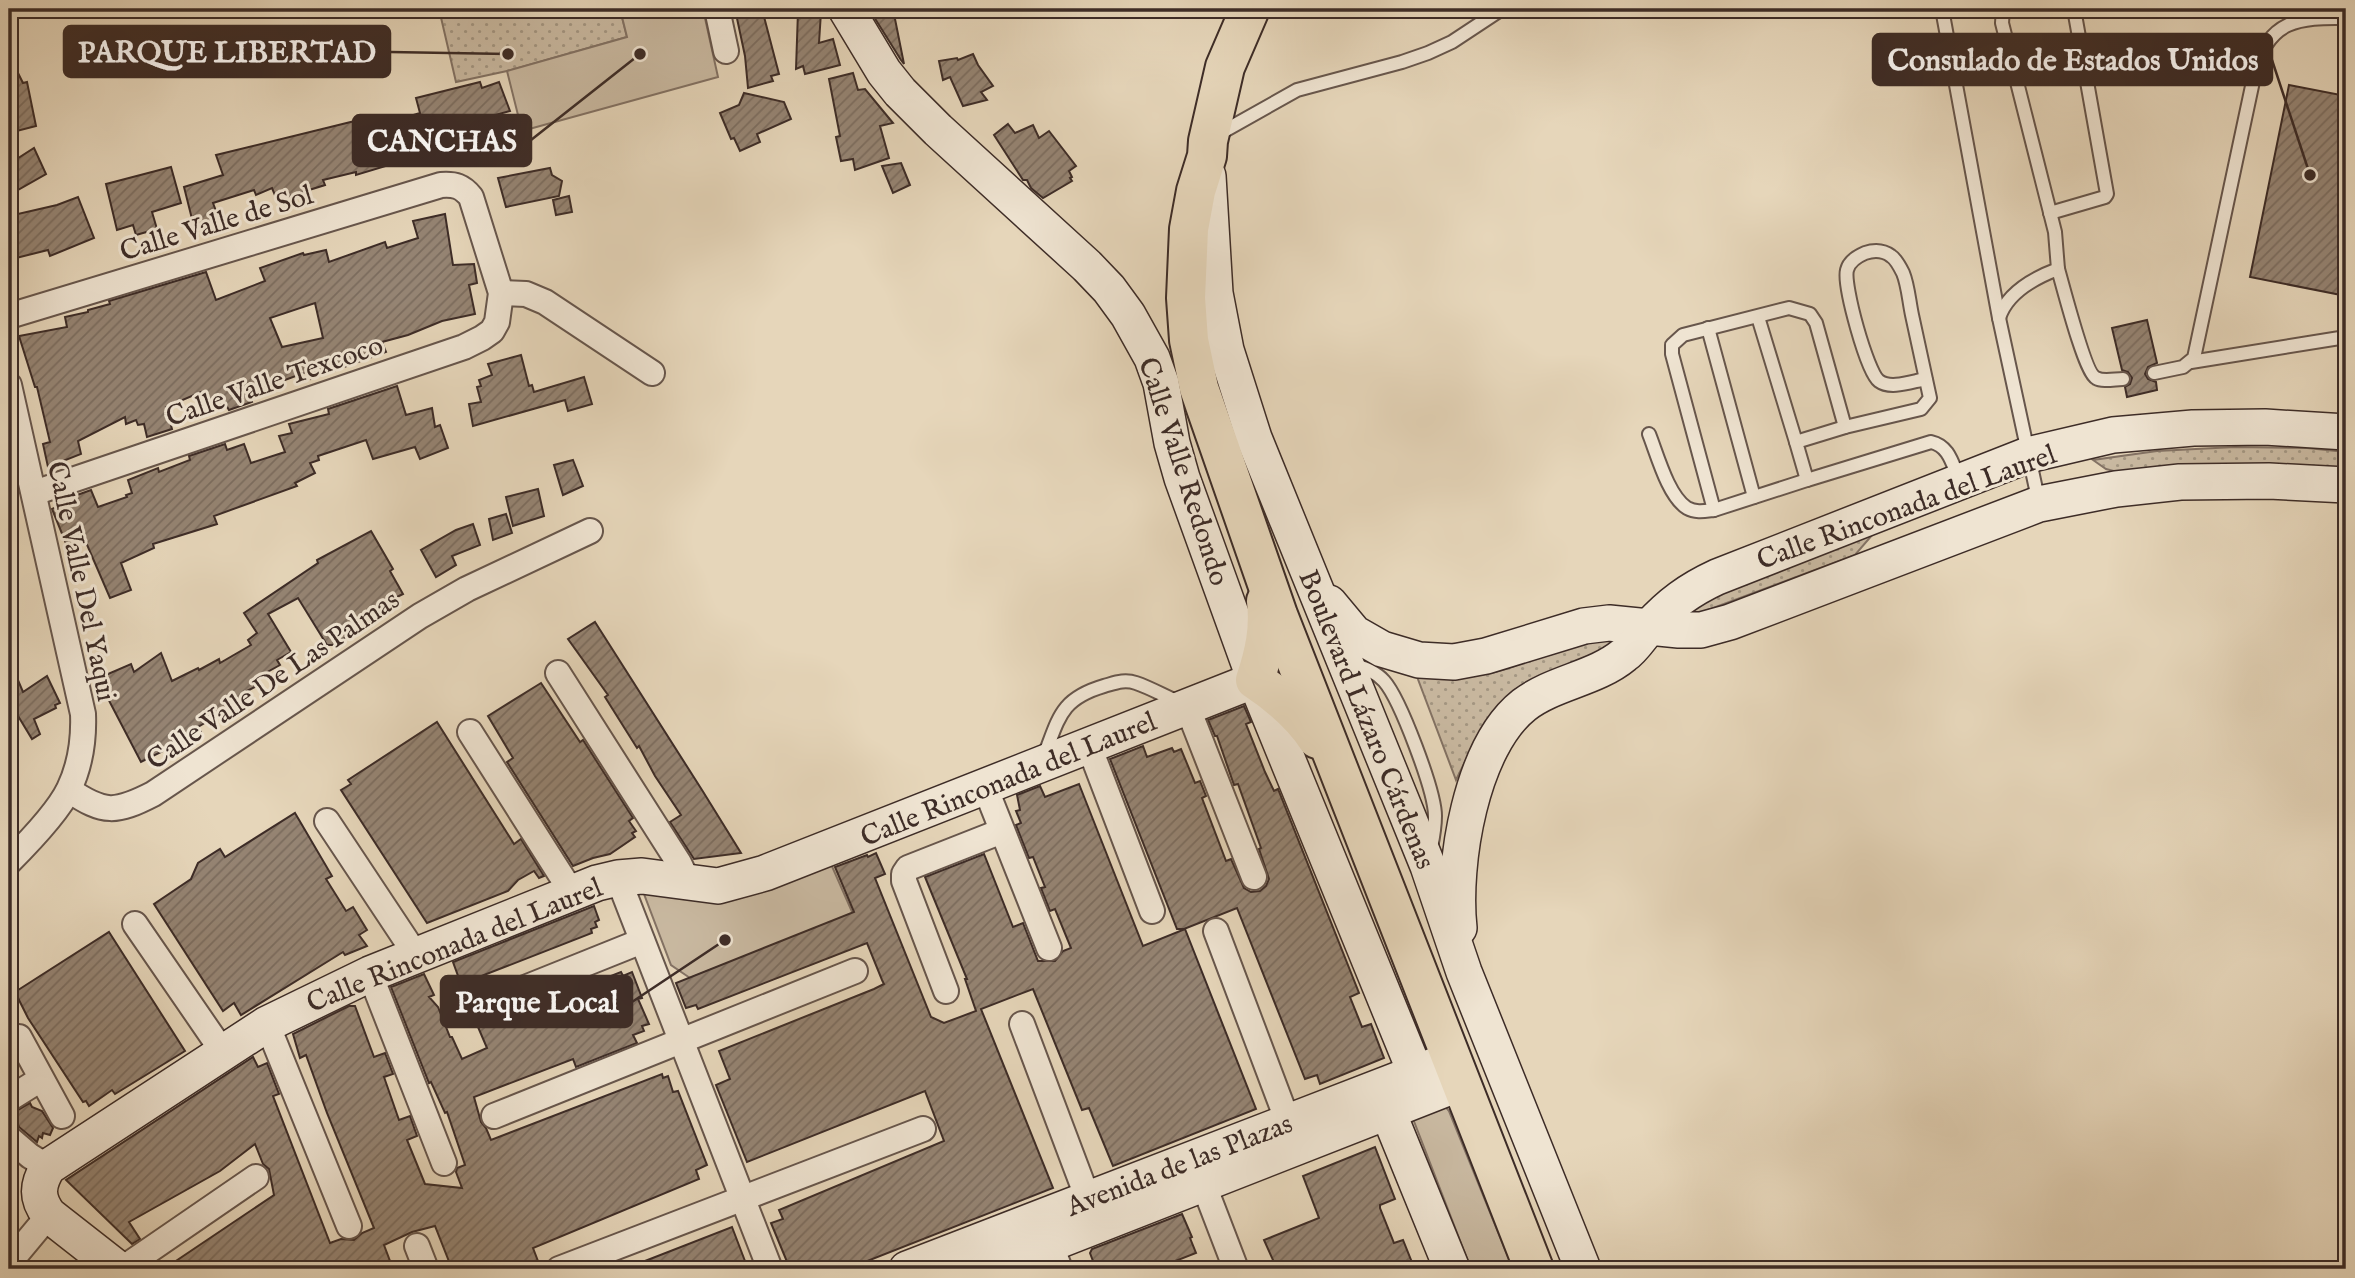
<svg xmlns="http://www.w3.org/2000/svg" width="2355" height="1278" viewBox="0 0 2355 1278" font-family="'IM FELL English',serif">
  <style>
    .grass { fill: url(#grass-dots); stroke: #837264; stroke-width: 2 }
    .park { fill: #c9b9a1; stroke: #837264; stroke-width: 2 }
    .building { fill: url(#building-hatch); stroke: #3d2c27; stroke-width: 2; fill-rule: evenodd }
    .lines { fill: none; stroke-linecap: round; stroke-linejoin: round }
    .lane-casing { stroke: #67564c; stroke-width: 16 }
    .street-casing { stroke: #67564c; stroke-width: 28 }
    .secondary-casing { stroke: #3d2c27; stroke-width: 38 }
    .highway-casing { stroke: #3d2c27; stroke-width: 42 }
    .lane { stroke: #efe4d2; stroke-width: 12 }
    .street { stroke: #efe4d2; stroke-width: 24 }
    .secondary { stroke: #efe4d2; stroke-width: 35 }
    .highway { stroke: #e6d6ba; stroke-width: 38 }
    .labels { text-anchor: middle; stroke-width: 6; stroke-linejoin: round; paint-order: stroke }
    .street-label { font-size: 28px; fill: #3d2c27; stroke: #efe4d2 }
    .leader { fill: none; stroke: #3d2c27; stroke-width: 2.5 }
    .callout-dot { fill: #3d2c27; stroke: #efe4d2; stroke-width: 2.5 }
    .callout { fill: #3d2c27; stroke: #3d2c27; stroke-width: 2.5 }
    .callout-label { font-size: 30px; text-anchor: middle; font-weight: bold; fill: #fff }
  </style>
  <defs>
    <pattern id="grass-dots" width="8" height="8" patternUnits="userSpaceOnUse" patternTransform="scale(1.75)"><rect width="8" height="8" fill="#c9b9a1"/><path d="M2 2h.1M6 6h.1" fill="none" stroke="#a49783" stroke-width="1.8" stroke-linecap="round"/></pattern>
    <pattern id="building-hatch" width="6" height="6" patternUnits="userSpaceOnUse" patternTransform="scale(1.75)"><rect width="6" height="6" fill="#958473"/><path d="M-1 1l2-2M0 6l6-6M5 7l2-2" fill="none" stroke="#7b6c5e"/></pattern>
  </defs>
  <rect width="100%" height="100%" fill="#e6d6ba"/>
  <filter id="stains"><feTurbulence type="fractalNoise" baseFrequency=".00286" numOctaves="4"/><feColorMatrix values="0 0 0 0 .2 0 0 0 0 .09 0 0 0 0 .02 0 0 0 .5 -.17"/></filter>
  <radialGradient id="worn" r=".72"><stop offset=".6" stop-color="#630" stop-opacity="0"/><stop offset="1" stop-color="#630" stop-opacity=".3"/></radialGradient>
  <!-- grass -->
  <g class="grass">
    <path d="M 439,9 L 620,9 L 627,37 L 507,71 L 456,82 Z"/>
    <path d="M 2235,447 L 2307,448 L 2346,452 L 2346,473 L 2129,475 L 2106,469 L 2093,460 L 2157,451 Z"/>
    <path d="M 1879,527 L 1855,555 L 1689,617 L 1684,603 Z"/>
    <path d="M 1615,638 L 1608,648 L 1494,713 L 1479,733 L 1456,780 L 1416,674 C 1453,680 1487,678 1522,663 C 1540,656 1558,646 1577,640 C 1588,637 1603,638 1615,638 Z"/>
  </g>
  <!-- park -->
  <g class="park">
    <path d="M 620,9 L 703,9 L 718,77 L 522,131 L 507,71 L 627,37 Z"/>
    <path d="M 831,864 L 853,914 L 690,978 L 671,965 L 644,894 Z"/>
    <path d="M 1439,1099 L 1449,1111 L 1513,1269 L 1471,1269 L 1410,1111 Z"/>
  </g>
  <!-- building -->
  <g class="building">
    <path d="M 735,9 L 762,9 L 779,74 L 771,76 L 773,81 L 748,88 L 745,56 Z"/>
    <path d="M 869,9 L 893,9 L 904,64 L 901,60 Z"/>
    <path d="M 798,11 L 821,12 L 819,43 L 833,39 L 840,65 L 805,74 L 803,66 L 796,69 Z"/>
    <path d="M 973,54 L 978,65 L 993,86 L 981,92 L 987,100 L 963,106 L 950,77 L 943,80 L 939,61 L 957,58 L 958,60 Z"/>
    <path d="M 9,55 L 23,83 L 27,82 L 36,126 L 9,133 Z"/>
    <path d="M 853,73 L 858,90 L 865,89 L 893,123 L 880,126 L 889,158 L 855,170 L 853,159 L 841,161 L 836,137 L 840,136 L 829,79 Z"/>
    <path d="M 480,82 L 482,88 L 499,82 L 510,111 L 481,119 L 482,124 L 459,130 L 462,143 L 356,175 L 356,172 L 323,180 L 325,185 L 277,200 L 272,188 L 256,195 L 254,190 L 213,203 L 219,219 L 194,227 L 184,187 L 223,175 L 216,155 L 363,119 L 367,128 L 397,120 L 420,113 L 416,98 Z"/>
    <path d="M 2289,85 L 2346,96 L 2346,296 L 2250,277 Z"/>
    <path d="M 744,93 L 784,102 L 791,119 L 757,134 L 760,142 L 740,151 L 734,138 L 731,139 L 720,113 L 739,105 Z"/>
    <path d="M 1008,124 L 1015,133 L 1033,125 L 1039,138 L 1049,131 L 1076,166 L 1069,171 L 1072,177 L 1070,178 L 1072,181 L 1043,198 L 1031,188 L 1027,180 L 1023,180 L 994,135 Z"/>
    <path d="M 34,148 L 46,174 L 9,195 L 9,164 Z"/>
    <path d="M 901,163 L 910,185 L 893,193 L 882,166 Z"/>
    <path d="M 171,167 L 181,203 L 152,212 L 157,229 L 136,235 L 133,225 L 117,230 L 106,184 Z"/>
    <path d="M 550,168 L 552,175 L 562,181 L 559,196 L 506,207 L 498,178 Z"/>
    <path d="M 569,196 L 572,212 L 556,215 L 553,200 Z"/>
    <path d="M 78,197 L 94,238 L 50,256 L 48,250 L 16,258 L 9,229 L 9,216 L 57,205 Z"/>
    <path d="M 445,214 L 453,265 L 474,264 L 477,283 L 469,285 L 475,314 L 442,321 L 408,335 L 382,342 L 386,352 L 311,379 L 309,371 L 266,387 L 250,396 L 252,402 L 229,410 L 226,405 L 211,410 L 208,400 L 205,401 L 201,392 L 166,407 L 172,429 L 147,437 L 144,424 L 138,425 L 136,420 L 126,424 L 125,417 L 78,441 L 81,454 L 48,467 L 43,444 L 50,442 L 37,387 L 35,387 L 19,336 L 67,327 L 65,317 L 88,312 L 88,310 L 110,304 L 109,301 L 206,272 L 216,300 L 265,281 L 260,268 L 303,253 L 304,255 L 326,250 L 329,262 L 385,242 L 387,248 L 418,238 L 413,221 ZM 315,303 L 323,338 L 282,347 L 270,318 Z"/>
    <path d="M 2147,320 L 2157,363 L 2148,367 L 2145,374 L 2148,379 L 2156,382 L 2157,390 L 2127,397 L 2125,387 L 2130,384 L 2132,378 L 2128,372 L 2122,370 L 2112,328 Z"/>
    <path d="M 521,355 L 529,386 L 532,385 L 534,392 L 584,377 L 592,404 L 568,411 L 565,400 L 473,426 L 469,404 L 481,402 L 477,387 L 481,386 L 479,380 L 492,375 L 488,364 Z"/>
    <path d="M 397,386 L 406,415 L 432,408 L 435,427 L 440,425 L 448,448 L 420,459 L 415,447 L 373,459 L 366,440 L 318,456 L 319,460 L 310,463 L 315,473 L 295,483 L 297,486 L 214,516 L 217,524 L 153,544 L 154,548 L 121,563 L 131,590 L 110,598 L 85,540 L 67,546 L 52,509 L 65,503 L 63,500 L 91,490 L 98,507 L 127,497 L 126,495 L 132,493 L 128,480 L 158,468 L 159,472 L 190,460 L 189,456 L 225,444 L 227,450 L 244,444 L 251,463 L 285,452 L 279,436 L 292,433 L 289,424 L 329,414 L 328,409 Z"/>
    <path d="M 573,460 L 583,486 L 563,495 L 554,465 Z"/>
    <path d="M 538,489 L 544,516 L 513,526 L 506,497 Z"/>
    <path d="M 506,514 L 512,533 L 493,540 L 489,519 Z"/>
    <path d="M 473,524 L 480,545 L 452,556 L 456,565 L 436,577 L 421,550 L 456,530 Z"/>
    <path d="M 371,531 L 393,569 L 390,571 L 403,594 L 381,605 L 385,611 L 334,645 L 327,645 L 298,598 L 268,614 L 291,652 L 277,660 L 280,665 L 253,680 L 255,687 L 247,691 L 250,696 L 198,727 L 201,732 L 141,762 L 103,689 L 106,687 L 101,677 L 131,664 L 134,672 L 161,653 L 172,681 L 198,668 L 199,670 L 219,659 L 220,663 L 251,645 L 248,640 L 257,633 L 244,613 L 318,563 L 317,560 Z"/>
    <path d="M 595,622 L 702,790 L 741,853 L 694,859 L 670,822 L 681,815 L 655,776 L 639,746 L 637,748 L 605,697 L 608,695 L 568,639 Z"/>
    <path d="M 9,659 L 23,692 L 47,676 L 60,703 L 55,705 L 56,708 L 34,719 L 40,734 L 32,739 L 9,701 Z"/>
    <path d="M 541,683 L 580,742 L 583,740 L 633,818 L 629,821 L 636,831 L 632,833 L 635,837 L 610,854 L 593,858 L 573,866 L 507,762 L 513,758 L 488,716 Z"/>
    <path d="M 1244,706 L 1251,722 L 1246,724 L 1265,772 L 1274,791 L 1278,789 L 1359,993 L 1350,997 L 1362,1027 L 1371,1024 L 1384,1058 L 1320,1084 L 1317,1075 L 1305,1079 L 1237,908 L 1184,929 L 1177,929 L 1110,759 L 1143,746 L 1147,757 L 1172,748 L 1174,752 L 1181,749 L 1195,783 L 1200,781 L 1206,796 L 1202,798 L 1226,861 L 1231,859 L 1244,888 L 1251,892 L 1260,891 L 1266,886 L 1269,879 L 1259,849 L 1261,848 L 1238,784 L 1234,785 L 1217,736 L 1215,736 L 1208,720 Z"/>
    <path d="M 437,722 L 514,844 L 521,839 L 544,876 L 539,878 L 534,871 L 518,880 L 508,891 L 427,923 L 341,790 L 351,784 L 348,780 Z"/>
    <path d="M 1079,784 L 1143,946 L 1185,929 L 1256,1109 L 1113,1166 L 1089,1108 L 1082,1110 L 1033,989 L 981,1009 L 1053,1188 L 847,1269 L 790,1269 L 771,1223 L 783,1219 L 779,1210 L 944,1141 L 925,1091 L 747,1162 L 716,1085 L 730,1079 L 719,1051 L 874,989 L 884,984 L 882,980 L 867,943 L 698,1009 L 696,1005 L 686,1008 L 676,983 L 854,912 L 835,867 L 867,855 L 868,857 L 876,853 L 885,874 L 875,878 L 931,1017 L 944,1023 L 976,1011 L 965,979 L 967,979 L 925,877 L 984,854 L 1013,927 L 1023,923 L 1038,961 L 1055,961 L 1063,951 L 1071,948 L 1055,909 L 1050,911 L 1041,888 L 1045,887 L 1033,857 L 1029,858 L 1016,825 L 1021,823 L 1016,811 L 1020,810 L 1017,795 L 1040,786 L 1045,797 Z"/>
    <path d="M 295,813 L 332,876 L 326,879 L 346,911 L 353,907 L 367,930 L 359,935 L 367,946 L 345,955 L 343,952 L 241,1015 L 234,1003 L 223,1011 L 154,904 L 191,879 L 198,863 L 220,849 L 225,857 Z"/>
    <path d="M 594,906 L 599,920 L 595,922 L 597,927 L 591,929 L 592,933 L 461,984 L 453,962 Z"/>
    <path d="M 109,932 L 185,1051 L 115,1094 L 112,1090 L 89,1106 L 86,1101 L 83,1102 L 28,1018 L 15,992 Z"/>
    <path d="M 621,972 L 623,976 L 632,972 L 642,998 L 638,999 L 649,1024 L 642,1026 L 644,1031 L 633,1035 L 637,1043 L 576,1067 L 573,1059 L 474,1097 L 481,1122 L 486,1128 L 491,1140 L 662,1074 L 663,1078 L 668,1076 L 673,1092 L 678,1091 L 707,1165 L 696,1170 L 699,1179 L 533,1248 L 541,1269 L 452,1269 L 435,1226 L 412,1232 L 384,1245 L 393,1269 L 360,1269 L 359,1266 L 348,1269 L 164,1269 L 274,1195 L 269,1169 L 263,1164 L 255,1144 L 220,1171 L 129,1222 L 140,1239 L 132,1244 L 66,1180 L 253,1057 L 258,1067 L 267,1063 L 279,1094 L 273,1096 L 330,1243 L 341,1239 L 354,1240 L 362,1233 L 374,1228 L 327,1113 L 306,1055 L 300,1058 L 293,1034 L 349,1006 L 355,1006 L 374,1057 L 385,1053 L 393,1074 L 384,1077 L 399,1120 L 410,1116 L 417,1136 L 407,1140 L 425,1184 L 462,1188 L 456,1172 L 457,1168 L 465,1165 L 447,1112 L 445,1113 L 431,1082 L 429,1083 L 391,987 L 424,974 L 434,995 L 429,997 L 438,1007 L 450,1037 L 452,1037 L 462,1059 L 487,1048 L 478,1027 L 530,1007 L 528,1003 L 568,987 L 570,992 Z"/>
    <path d="M 30,1103 L 32,1107 L 42,1111 L 53,1128 L 50,1135 L 43,1133 L 42,1138 L 39,1136 L 37,1142 L 19,1127 L 13,1113 Z"/>
    <path d="M 1375,1147 L 1395,1199 L 1380,1205 L 1380,1208 L 1394,1243 L 1403,1240 L 1413,1265 L 1402,1269 L 1277,1269 L 1264,1240 L 1319,1218 L 1303,1176 Z"/>
    <path d="M 1182,1214 L 1192,1237 L 1190,1238 L 1196,1253 L 1155,1269 L 1096,1269 L 1090,1253 L 1092,1249 Z"/>
    <path d="M 732,1227 L 748,1269 L 627,1269 L 627,1268 Z"/>
  </g>
  <g class="lines">
    <!-- lane casing -->
    <g class="lane-casing">
      <g id="lane">
        <path d="M 1942,9 L 1999,318 L 2039,503"/>
        <path d="M 1217,135 L 1297,90 L 1402,62 L 1428,53 L 1452,42 L 1502,9"/>
        <path d="M 2050,213 L 2105,197 L 2107,194 L 2074,9"/>
        <path d="M 2058,269 C 2063,286 2085,373 2096,378 C 2103,382 2115,379 2123,379"/>
        <path d="M 1758,317 L 1796,442"/>
        <path d="M 1999,318 C 2007,293 2034,278 2058,269 L 2055,232 L 2002,23 L 2003,9"/>
        <path d="M 1708,328 L 1754,497"/>
        <path d="M 2191,362 L 2346,337"/>
        <path d="M 2154,373 L 2183,367 L 2194,358 L 2255,72 C 2268,20 2299,17 2346,18"/>
        <path d="M 1926,379 C 1913,381 1891,390 1879,381 C 1867,372 1843,285 1847,270 C 1849,262 1858,256 1865,253 C 1874,250 1883,250 1891,256 C 1896,259 1900,267 1903,273 C 1908,285 1909,301 1912,315 C 1918,343 1924,370 1930,398 L 1921,409 L 1845,427 L 1796,442 L 1807,480 L 1931,442 C 1949,446 1952,463 1959,479"/>
        <path d="M 1649,434 C 1657,454 1668,496 1687,508 C 1696,513 1705,511 1714,510 L 1807,480"/>
        <path d="M 1714,510 L 1672,354 L 1672,345 L 1683,335 L 1789,308 L 1810,314 L 1816,323 L 1845,427"/>
        <path d="M 1351,663 C 1362,667 1375,671 1384,681 C 1400,699 1435,791 1435,816 C 1435,826 1433,838 1431,848"/>
        <path d="M 1044,756 C 1059,718 1060,699 1104,686 C 1115,683 1124,679 1136,683 C 1151,688 1166,697 1181,703"/>
      </g>
    </g>
    <!-- street casing -->
    <g class="street-casing">
      <g id="street">
        <path d="M 717,9 L 726,51"/>
        <path d="M 501,293 L 526,294 L 545,302 L 652,373"/>
        <path d="M 9,316 L 441,185 C 455,184 462,186 471,197 L 501,293 L 497,322 L 492,331 L 482,338 L 464,347 L 34,493"/>
        <path d="M 9,385 L 83,714 C 84,739 80,766 69,789 C 58,812 27,844 9,862"/>
        <path d="M 558,673 L 679,863 L 688,882"/>
        <path d="M 1187,706 L 1254,877"/>
        <path d="M 470,732 L 564,880 L 570,893"/>
        <path d="M 1089,746 L 1152,911"/>
        <path d="M 985,787 L 1049,948"/>
        <path d="M 69,790 C 104,814 116,813 153,794 L 420,616 L 467,589 L 590,531"/>
        <path d="M 327,821 L 416,955"/>
        <path d="M 618,878 L 770,1269"/>
        <path d="M 135,924 L 223,1052"/>
        <path d="M 1216,931 L 1288,1122"/>
        <path d="M 370,974 L 444,1163"/>
        <path d="M 946,991 L 904,881 L 904,874 L 908,868 L 1002,831"/>
        <path d="M 465,1012 L 642,941"/>
        <path d="M 267,1024 L 349,1226"/>
        <path d="M 1022,1024 L 1088,1199"/>
        <path d="M 19,1037 L 62,1116"/>
        <path d="M 9,1099 L 41,1079"/>
        <path d="M 494,1116 L 855,971"/>
        <path d="M 9,1138 L 30,1156 L 48,1167"/>
        <path d="M 1203,1183 L 1236,1269"/>
        <path d="M 1050,1244 L 1060,1269"/>
        <path d="M 417,1246 L 426,1269"/>
        <path d="M 9,1263 L 49,1215"/>
        <path d="M 122,1269 L 256,1177"/>
        <path d="M 559,1269 L 923,1129"/>
      </g>
    </g>
    <!-- secondary casing -->
    <g class="secondary-casing">
      <g id="secondary">
        <path d="M 846,9 L 884,72 L 900,92 L 938,130 L 1087,266 L 1109,289 L 1128,315 L 1152,358 L 1161,383 L 1172,443 L 1182,478 L 1255,680 L 1425,1096"/>
        <path d="M 1208,176 L 1215,293 L 1226,350 L 1254,438 L 1428,866 L 1464,972 L 1583,1269"/>
        <path d="M 1329,603 L 1354,633 L 1382,649 L 1419,660 L 1454,662 L 1486,656 L 1584,626 L 1609,623 L 1679,630 L 1701,630 L 1730,622 L 2039,504 L 2116,489 L 2180,482 L 2269,481 L 2346,485"/>
        <path d="M 1459,928 C 1452,864 1471,747 1524,705 C 1554,682 1595,679 1624,655 C 1634,648 1641,636 1649,627 C 1670,604 1689,590 1717,577 L 2028,455 L 2113,435 L 2193,428 L 2265,427 L 2346,432"/>
        <path d="M 1379,1090 L 1452,1269"/>
        <path d="M 118,1269 L 49,1215 C 36,1198 37,1185 48,1167 L 267,1024 L 370,974 L 597,883 L 618,878 L 642,876 L 718,886 L 765,873 L 1255,680"/>
        <path d="M 907,1269 L 1436,1065"/>
        <path d="M 986,1269 L 1445,1089"/>
      </g>
    </g>
    <!-- highway casing -->
    <g class="highway-casing">
      <g id="highway">
        <path d="M 1250,9 L 1225,67 L 1208,141 L 1207,156 L 1196,191 L 1189,229 L 1186,298 L 1189,340 L 1199,388 L 1278,615 L 1534,1269"/>
        <path d="M 1266,601 C 1269,630 1264,653 1255,680 C 1279,696 1301,714 1317,739"/>
      </g>
    </g>
    <!-- lane -->
    <use href="#lane" class="lane"/>
    <!-- street -->
    <use href="#street" class="street"/>
    <!-- secondary -->
    <use href="#secondary" class="secondary"/>
    <!-- highway -->
    <use href="#highway" class="highway"/>
  </g>
  <g class="labels">
    <!-- street labels -->
    <g class="street-label">
      <text transform="translate(216 222) rotate(-17)" y="10">Calle Valle de Sol</text>
      <text transform="translate(274 380) rotate(-19)" y="10">Calle Valle Texcoco</text>
      <text transform="translate(1185 471) rotate(72)" y="10">Calle Valle Redondo</text>
      <text transform="translate(1906 506) rotate(-20)" y="10">Calle Rinconada del Laurel</text>
      <text transform="translate(83 581) rotate(78)" y="10">Calle Valle Del Yaqui</text>
      <text transform="translate(272 679) rotate(-34)" y="10">Calle Valle De Las Palmas</text>
      <text transform="translate(1368 719) rotate(68)" y="10">Boulevard Lázaro Cárdenas</text>
      <text transform="translate(1008 778) rotate(-22)" y="10">Calle Rinconada del Laurel</text>
      <text transform="translate(454 944) rotate(-22)" y="10">Calle Rinconada del Laurel</text>
      <text transform="translate(1179 1164) rotate(-21)" y="10">Avenida de las Plazas</text>
    </g>
  </g>
  <!-- callouts -->
  <path class="leader" d="M508 54L390 52M2310 175L2272 60M640 54L531 140M725 940L632 1002"/>
  <g class="callout-dot">
    <circle cx="508" cy="54" r="7"/>
    <circle cx="2310" cy="175" r="7"/>
    <circle cx="640" cy="54" r="7"/>
    <circle cx="725" cy="940" r="7"/>
  </g>
  <g class="callout">
    <rect x="64" y="26" width="326" height="51" rx="7"/>
    <rect x="1873" y="34" width="399" height="51" rx="7"/>
    <rect x="353" y="115" width="178" height="51" rx="7"/>
    <rect x="441" y="976" width="191" height="51" rx="7"/>
  </g>
  <g class="callout-label">
    <text x="227" y="62">PARQUE LIBERTAD</text>
    <text x="2073" y="70">Consulado de Estados Unidos</text>
    <text x="442" y="151">CANCHAS</text>
    <text x="537" y="1012">Parque Local</text>
  </g>
  <!-- margin -->
  <rect width="2355" height="1278" fill="none" stroke="#e6d6ba" stroke-width="35"/>
  <rect x="10" y="10" width="2334" height="1257" fill="none" stroke="#3d2c27" stroke-width="3.5"/>
  <rect x="18" y="18" width="2320" height="1243" fill="none" stroke="#3d2c27" stroke-width="2"/>
  <rect width="100%" height="100%" filter="url(#stains)"/>
  <rect width="100%" height="100%" fill="url(#worn)"/>
</svg>
